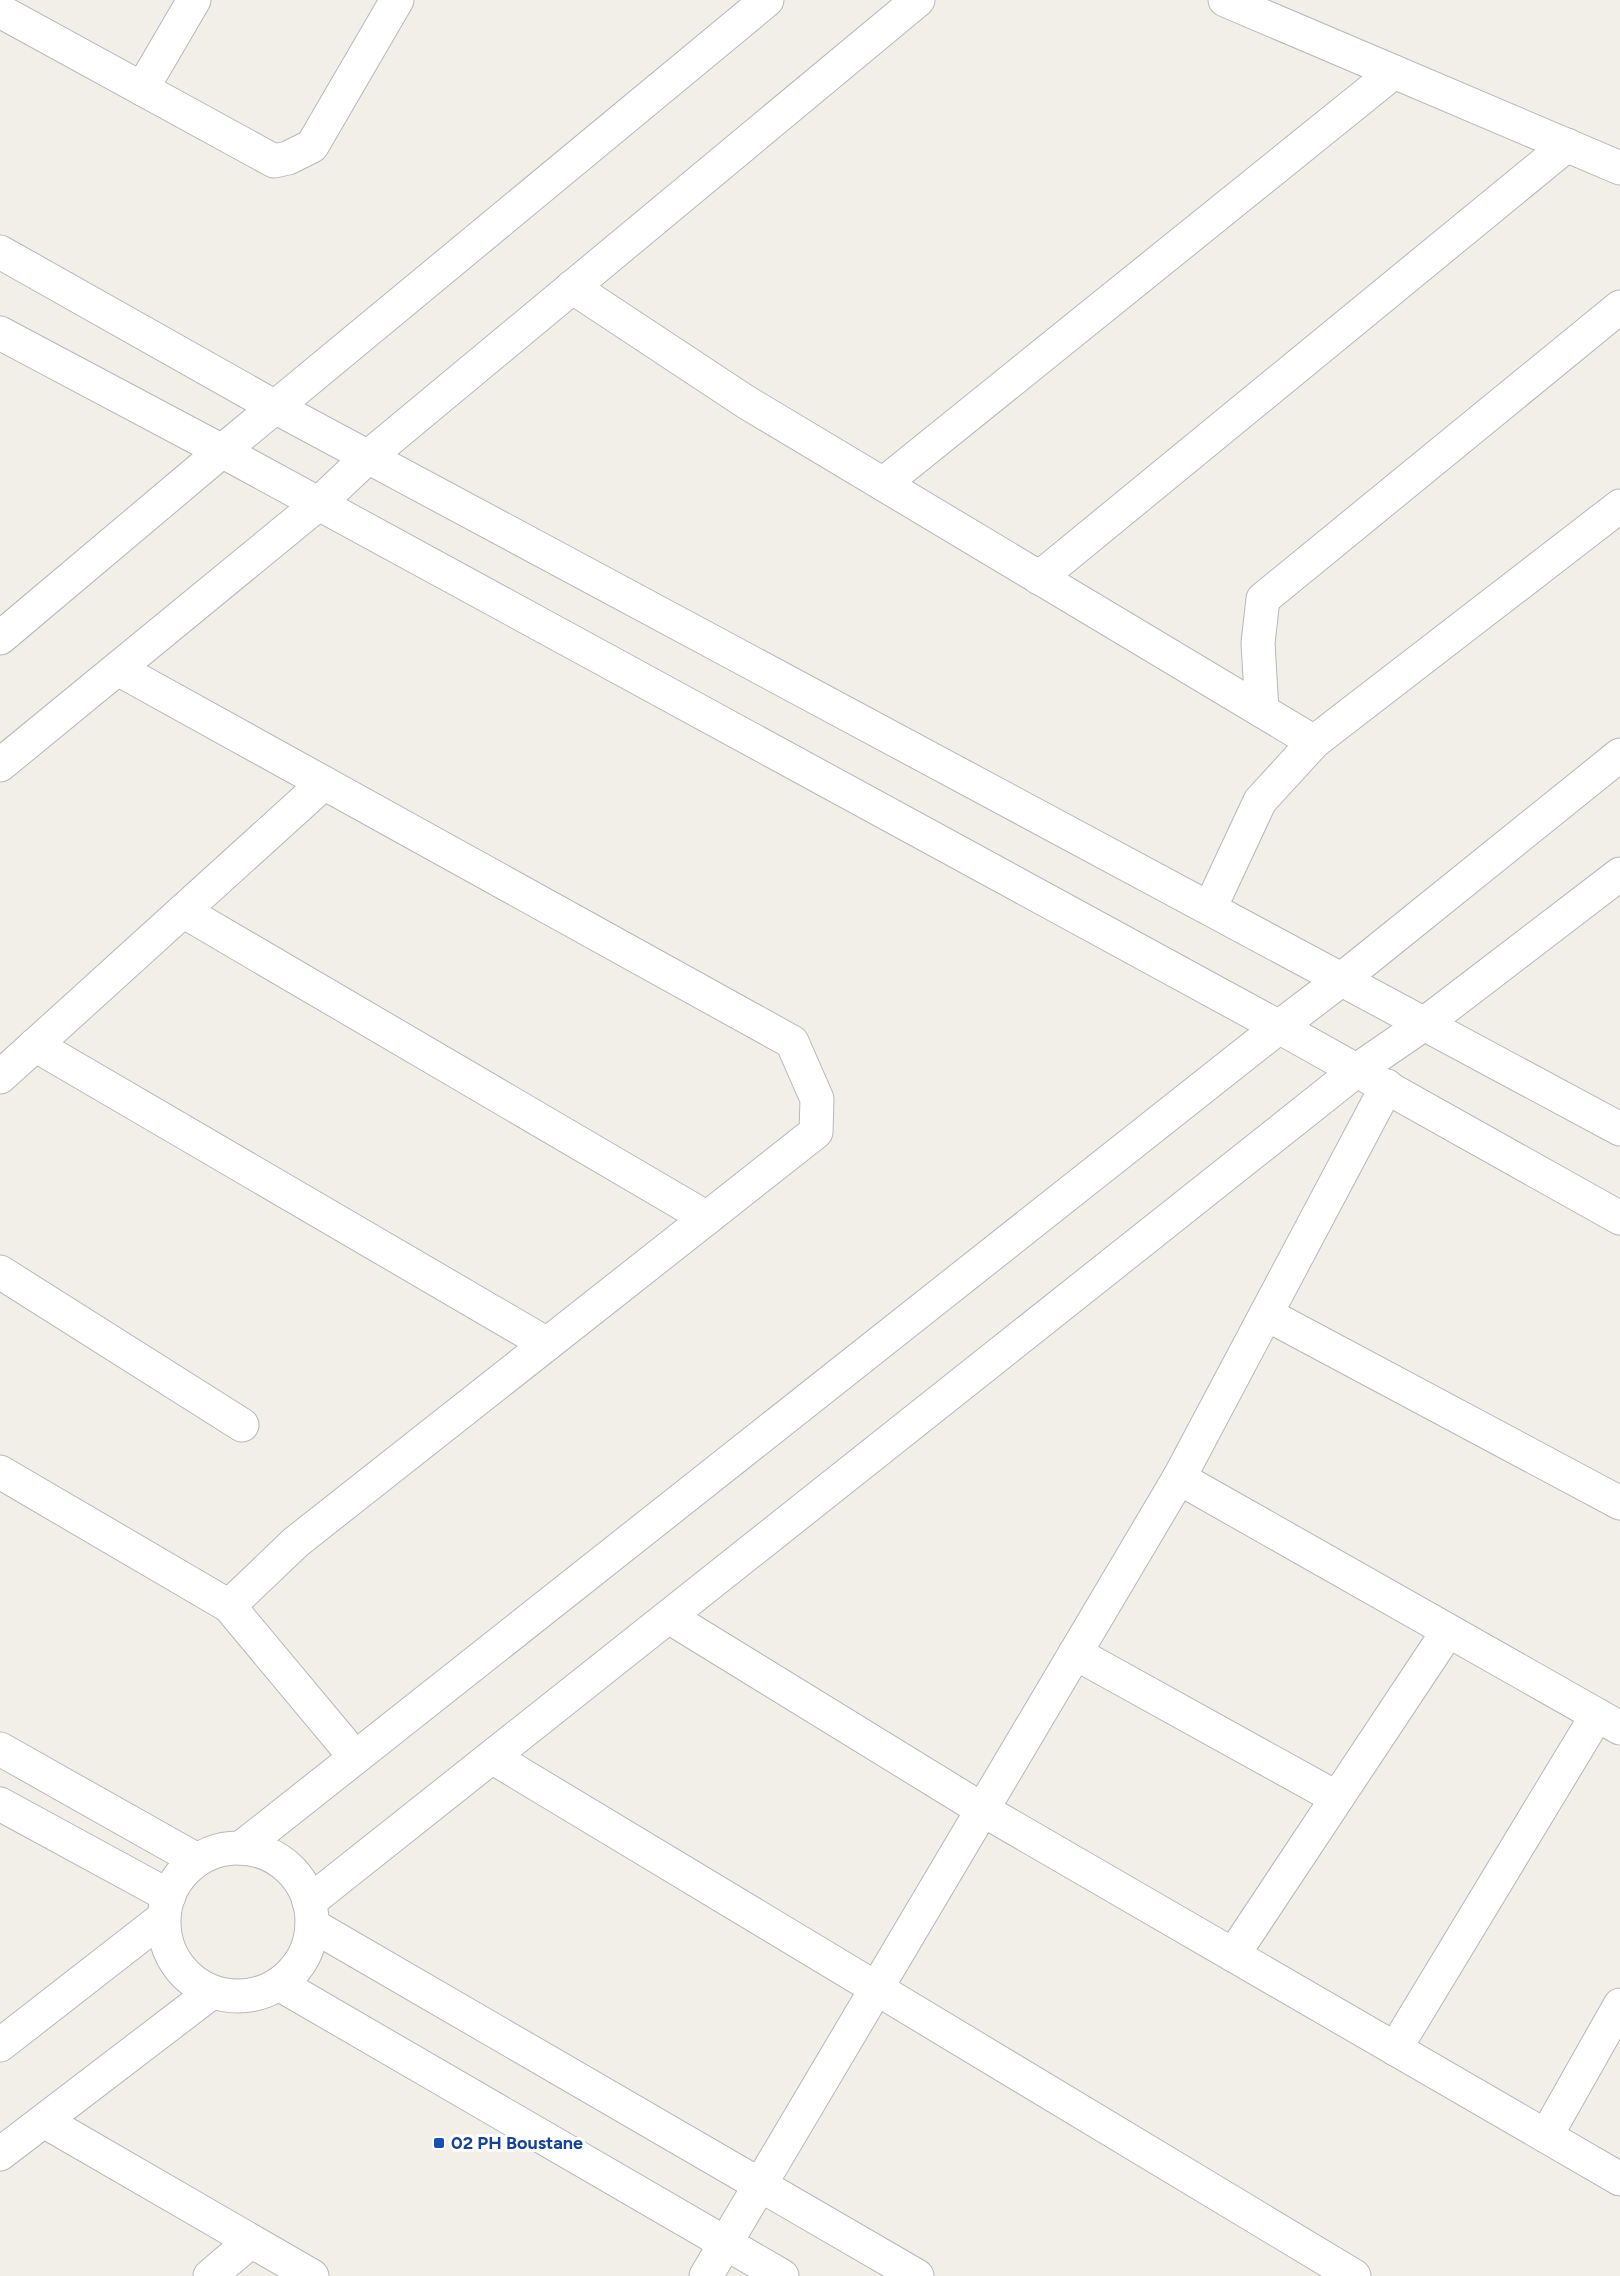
<svg xmlns="http://www.w3.org/2000/svg" width="1620" height="2276" viewBox="0 0 1620 2276" font-family="Figtree,sans-serif">
  <style>
    .lines { fill: none; stroke-linecap: round; stroke-linejoin: round }
    .street-casing { stroke: #b5b8bc; stroke-width: 35 }
    .street { stroke: #fff; stroke-width: 33 }
    .transit-dot { fill: #1a4fb4; stroke: #fff; stroke-width: 2 }
    .labels { text-anchor: middle; stroke-width: 6; stroke-linejoin: round; paint-order: stroke }
    .transit-label { font-size: 18px; font-weight: bold; fill: #164399; stroke: #fff; text-anchor: start }
  </style>
  <rect width="100%" height="100%" fill="#f1efe8"/>
  <g class="lines">
    <!-- street casing -->
    <g class="street-casing">
      <g id="street">
        <path d="M 1225,0 L 1620,168"/>
        <path d="M 0,11 L 274,161 L 288,158 L 312,146 L 397,0"/>
        <path d="M 142,89 L 194,0"/>
        <path d="M 0,252 L 275,407 L 1620,1129"/>
        <path d="M 572,287 L 746,402 L 1314,742"/>
        <path d="M 0,333 L 222,451 L 1279,1027 L 1620,1218"/>
        <path d="M 883,484 L 1394,72"/>
        <path d="M 1039,578 L 1567,145"/>
        <path d="M 0,638 L 222,451 L 767,0"/>
        <path d="M 118,669 L 792,1042 L 817,1099 L 816,1132 L 296,1542 L 229,1606 L 355,1757"/>
        <path d="M 1262,711 L 1258,643 L 1263,599 L 1620,307"/>
        <path d="M 0,765 L 317,505 L 368,457 L 918,0"/>
        <path d="M 1210,908 L 1260,801 L 1314,742 L 1620,506"/>
        <path d="M 183,911 L 707,1218"/>
        <path d="M 35,1045 L 547,1344"/>
        <path d="M 0,1077 L 324,783"/>
        <path d="M 0,1272 L 242,1425"/>
        <path d="M 1266,1314 L 1620,1503"/>
        <path d="M 0,1472 L 229,1606"/>
        <path d="M 1179,1478 L 1620,1728"/>
        <path d="M 669,1617 L 983,1810 L 1620,2179"/>
        <path d="M 1075,1653 L 1337,1798"/>
        <path d="M 0,1749 L 197,1860"/>
        <path d="M 492,1757 L 1354,2276"/>
        <path d="M 0,1804 L 169,1896"/>
        <path d="M 241,1848 L 1279,1027 L 1342,979 L 1620,755"/>
        <circle cx="238" cy="1922" r="74"/>
        <path d="M 309,1902 L 1357,1070 L 1424,1024 L 1620,874"/>
        <path d="M 312,1925 L 917,2276"/>
        <path d="M 1233,1955 L 1448,1631"/>
        <path d="M 279,1984 L 782,2276"/>
        <path d="M 0,2045 L 163,1918"/>
        <path d="M 1395,2049 L 1597,1715"/>
        <path d="M 44,2121 L 312,2276"/>
        <path d="M 1546,2136 L 1620,2005"/>
        <path d="M 0,2154 L 212,1992"/>
        <path d="M 210,2276 L 251,2241"/>
        <path d="M 706,2276 L 1179,1478 L 1387,1086"/>
      </g>
    </g>
    <!-- street -->
    <use href="#street" class="street"/>
  </g>
  <!-- markers -->
  <rect class="transit-dot" x="433" y="2137" width="12" height="12" rx="3"/>
  <g class="labels">
    <!-- transit labels -->
    <g class="transit-label">
      <text x="451" y="2149">02 PH Boustane</text>
    </g>
  </g>
</svg>
